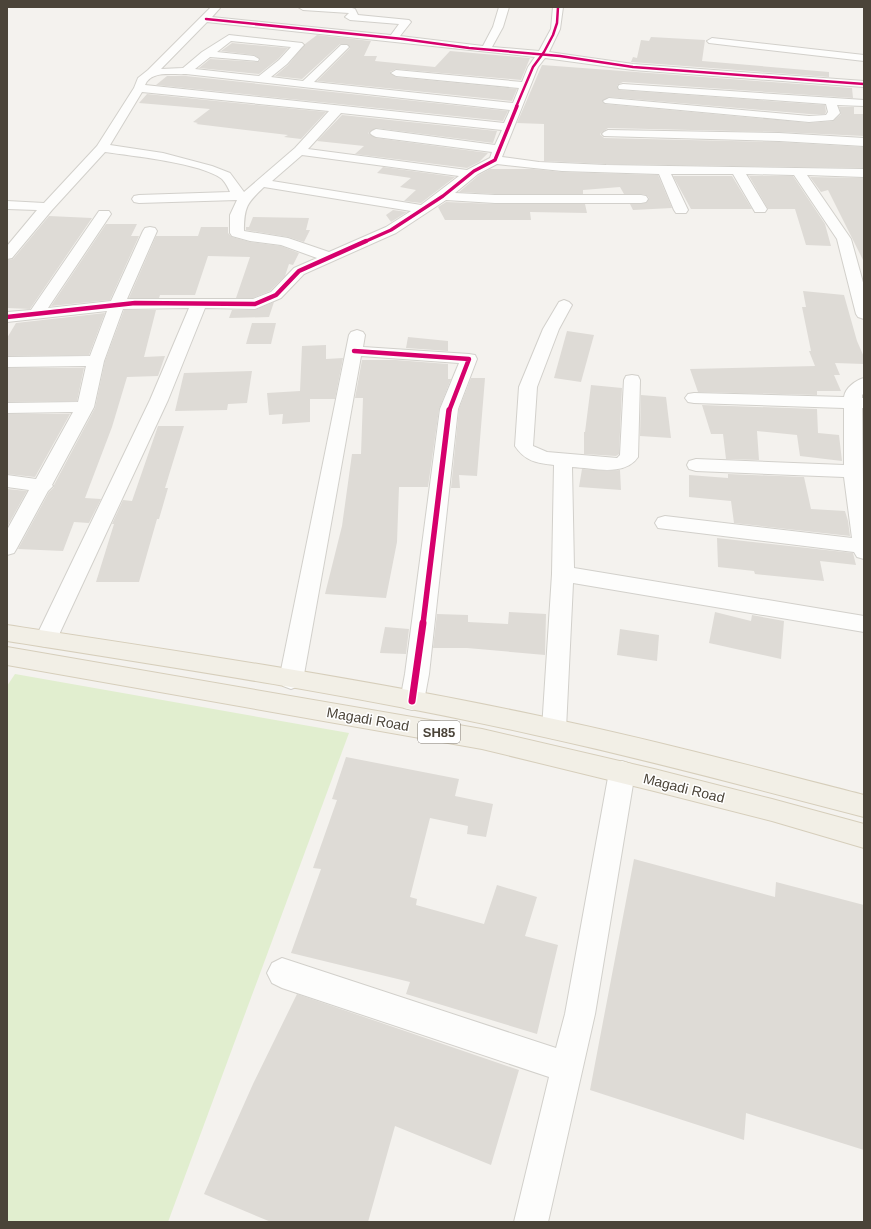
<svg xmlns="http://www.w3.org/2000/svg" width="871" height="1229" viewBox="0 0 871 1229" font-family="Helvetica,sans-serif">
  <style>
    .green { fill: #e1eecf }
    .building { fill: #dedbd6 }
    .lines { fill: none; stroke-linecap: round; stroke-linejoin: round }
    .street-casing { stroke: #d2d0cb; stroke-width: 2 }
    .primary-casing { stroke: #d6cebb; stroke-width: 2 }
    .street { fill: #fdfdfc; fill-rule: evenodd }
    .primary { fill: #f2efe6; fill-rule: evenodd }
    .cycleway-far4-casing { stroke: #fff; stroke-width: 3.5 }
    .cycleway-far3-casing { stroke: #fff; stroke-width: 5 }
    .cycleway-far2-casing { stroke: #fff; stroke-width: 6 }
    .cycleway-far1-casing { stroke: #fff; stroke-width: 8 }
    .cycleway-casing { stroke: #fff; stroke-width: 10 }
    .cycleway-far4 { stroke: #d6006c; stroke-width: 2.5 }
    .cycleway-far3 { stroke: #d6006c; stroke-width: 3.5 }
    .cycleway-far2 { stroke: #d6006c; stroke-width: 4.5 }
    .cycleway-far1 { stroke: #d6006c; stroke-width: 5.5 }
    .cycleway { stroke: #d6006c; stroke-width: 7 }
    .labels { text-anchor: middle; stroke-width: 3; stroke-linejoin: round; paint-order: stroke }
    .shield { fill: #fff; stroke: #817c74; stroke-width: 1 }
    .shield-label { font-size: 13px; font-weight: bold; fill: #4b4439 }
    .street-label { font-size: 14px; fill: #4b4439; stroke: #fff }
  </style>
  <rect width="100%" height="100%" fill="#f4f2ee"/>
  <!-- green -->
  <path class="green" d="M 15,674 L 349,733 L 168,1222 L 7,1222 L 7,686 Z"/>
  <!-- building -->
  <g class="building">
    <path d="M 317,35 L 371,41 L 364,56 L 377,56 L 375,61 L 435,67 L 450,51 L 530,58 L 521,80 L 396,69 L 390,72 L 396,77 L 517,89 L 512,101 L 317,81 L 350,48 L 347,44 L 340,44 L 302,79 L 275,76 L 288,65 L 305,44 Z"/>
    <path d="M 651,37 L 705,40 L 702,61 L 829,72 L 829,77 L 631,62 L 633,57 L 637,58 L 641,40 L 649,41 Z"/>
    <path d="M 232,43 L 288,48 L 278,59 L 259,74 L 199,68 L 210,59 L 259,62 L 260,59 L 254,55 L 221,51 Z"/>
    <path d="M 542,65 L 852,88 L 853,98 L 623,82 L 619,84 L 617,86 L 619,90 L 825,105 L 826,112 L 825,114 L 809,114 L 609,97 L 602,101 L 605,104 L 809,123 L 833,121 L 841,114 L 839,107 L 854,107 L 854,114 L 864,114 L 864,136 L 779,132 L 608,128 L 600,134 L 604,138 L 779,142 L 864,147 L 864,168 L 606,164 L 544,161 L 544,124 L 517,123 Z"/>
    <path d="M 167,76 L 186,76 L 508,111 L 503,121 L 156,85 Z"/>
    <path d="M 147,94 L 326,112 L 301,139 L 284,137 L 288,135 L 196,124 L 198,123 L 193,122 L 210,109 L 139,103 Z"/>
    <path d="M 342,115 L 497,131 L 493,143 L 376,128 L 368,133 L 376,138 L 488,153 L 479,162 L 467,168 L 355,154 L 364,146 L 317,141 Z"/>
    <path d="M 383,167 L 455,177 L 421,203 L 404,201 L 416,190 L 400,187 L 411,178 L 377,173 Z"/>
    <path d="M 490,169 L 533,169 L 562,172 L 658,175 L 672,208 L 633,210 L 630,204 L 646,203 L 649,198 L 646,195 L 641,194 L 624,194 L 620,187 L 583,190 L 583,194 L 495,194 L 459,192 L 479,175 Z"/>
    <path d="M 673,176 L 732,176 L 752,209 L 691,209 Z"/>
    <path d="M 749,176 L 793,176 L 825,224 L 831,246 L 806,245 L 795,209 L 768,209 Z"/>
    <path d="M 810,177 L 864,178 L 864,262 L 828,190 L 821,192 Z"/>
    <path d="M 446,202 L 495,204 L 585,204 L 587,213 L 530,212 L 531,220 L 445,220 L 438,207 Z"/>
    <path d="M 393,210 L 407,212 L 391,222 L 386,215 Z"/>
    <path d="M 49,216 L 92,218 L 30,309 L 7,308 L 7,260 L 13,259 Z"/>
    <path d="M 253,217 L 309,218 L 306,230 L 310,230 L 304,242 L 288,237 L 246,230 L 246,227 L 249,227 Z"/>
    <path d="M 106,224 L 137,224 L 131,236 L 139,236 L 110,300 L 51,306 Z"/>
    <path d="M 201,227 L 228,227 L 228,233 L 232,237 L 250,242 L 281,246 L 299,253 L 293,265 L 289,264 L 285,276 L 270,291 L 253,298 L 236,298 L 250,257 L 208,256 L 195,295 L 160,295 L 159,298 L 129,298 L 156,236 L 198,236 Z"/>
    <path d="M 803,291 L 844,295 L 857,341 L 864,357 L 864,364 L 835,363 L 840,375 L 834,375 L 841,391 L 817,391 L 817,395 L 698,392 L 690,369 L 815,366 L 809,351 L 811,351 L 802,307 L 806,307 Z"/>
    <path d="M 274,302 L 269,317 L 229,318 L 232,310 L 255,310 Z"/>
    <path d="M 124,310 L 156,310 L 144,357 L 165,356 L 158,376 L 127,377 L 112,427 L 85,498 L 101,499 L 89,523 L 74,522 L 63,551 L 18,549 L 49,492 L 54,487 L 54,485 L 95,408 L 105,361 Z"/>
    <path d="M 105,313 L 89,355 L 7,356 L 7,338 L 16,323 Z"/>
    <path d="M 252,323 L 276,323 L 271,344 L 246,344 Z"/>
    <path d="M 567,331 L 594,335 L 581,382 L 554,378 Z"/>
    <path d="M 408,337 L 448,341 L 448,351 L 406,348 Z"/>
    <path d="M 326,345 L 326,359 L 343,358 L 335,399 L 310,399 L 310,422 L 282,424 L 283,414 L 269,415 L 267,393 L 300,391 L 302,346 Z"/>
    <path d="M 362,360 L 396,360 L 448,364 L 448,379 L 451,379 L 439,409 L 428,487 L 399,487 L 397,542 L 386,598 L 325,594 L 342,526 L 352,454 L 361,454 L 363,398 L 355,398 Z"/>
    <path d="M 7,368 L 84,368 L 77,401 L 7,402 Z"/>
    <path d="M 252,371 L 247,403 L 228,404 L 227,410 L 175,411 L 184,373 Z"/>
    <path d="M 471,378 L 485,378 L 477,476 L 459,475 L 460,488 L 451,488 L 459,409 Z"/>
    <path d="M 591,385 L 622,388 L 619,454 L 616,456 L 584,454 L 584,432 L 585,432 Z"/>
    <path d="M 641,395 L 666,397 L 671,438 L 640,436 Z"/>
    <path d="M 702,405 L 817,409 L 818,433 L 839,435 L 842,461 L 800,456 L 797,435 L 757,431 L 759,460 L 726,459 L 723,434 L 711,434 Z"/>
    <path d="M 7,414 L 70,414 L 35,477 L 7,474 Z"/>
    <path d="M 158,426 L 184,426 L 165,488 L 168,488 L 159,519 L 157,519 L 139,582 L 96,582 L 114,524 L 112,524 L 123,500 L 132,501 Z"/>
    <path d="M 582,469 L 608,471 L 620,470 L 621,490 L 579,487 Z"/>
    <path d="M 728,474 L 804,477 L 811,509 L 845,511 L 848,521 L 850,536 L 734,523 L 731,501 L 689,497 L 689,475 L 728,478 Z"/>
    <path d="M 7,489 L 27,491 L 7,527 Z"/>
    <path d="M 717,538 L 853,553 L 856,565 L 820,561 L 824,581 L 755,574 L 754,571 L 718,567 Z"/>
    <path d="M 509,612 L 546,614 L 545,655 L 467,648 L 433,648 L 437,614 L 468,615 L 468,622 L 508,624 Z"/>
    <path d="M 715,612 L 751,621 L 752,615 L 784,621 L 781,659 L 709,643 Z"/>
    <path d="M 385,627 L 409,629 L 406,654 L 380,653 Z"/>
    <path d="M 620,629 L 659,635 L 657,661 L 617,655 Z"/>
    <path d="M 346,757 L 459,779 L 455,796 L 493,804 L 486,837 L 467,834 L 468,826 L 430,818 L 410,897 L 417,899 L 416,905 L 484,924 L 497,885 L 537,897 L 525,936 L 558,945 L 537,1034 L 406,994 L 410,982 L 291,953 L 321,869 L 313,868 L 337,800 L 332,799 Z"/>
    <path d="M 634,859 L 775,897 L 776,882 L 864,905 L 864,1150 L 746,1113 L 744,1140 L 590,1090 Z"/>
    <path d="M 297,994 L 519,1070 L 491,1165 L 395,1126 L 368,1222 L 271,1222 L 204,1194 L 253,1084 Z"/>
  </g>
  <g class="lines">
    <!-- street casing -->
    <g class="street-casing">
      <g id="street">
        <path d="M 211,7 L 220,8 L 212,17 L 391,35 L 399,24 L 350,20 L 345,17 L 349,13 L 303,10 L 298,7 L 352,8 L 355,9 L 358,15 L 409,20 L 411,22 L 400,36 L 483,46 L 493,27 L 499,7 L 509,7 L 503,27 L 492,47 L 539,51 L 551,29 L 553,7 L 563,7 L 560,29 L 549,52 L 633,64 L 864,81 L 864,87 L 633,70 L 545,58 L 538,67 L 502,157 L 539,162 L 606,165 L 864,169 L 864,177 L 807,175 L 851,239 L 864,286 L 864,319 L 858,317 L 856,314 L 837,239 L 794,175 L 746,174 L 767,209 L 765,212 L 755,212 L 733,174 L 671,174 L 688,210 L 686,213 L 676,213 L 674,210 L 659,174 L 562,171 L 497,164 L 478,174 L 455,193 L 495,195 L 641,195 L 646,196 L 648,199 L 646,202 L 641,203 L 495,203 L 446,200 L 396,233 L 304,274 L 281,298 L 255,309 L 205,308 L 168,400 L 57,639 L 54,645 L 46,647 L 38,645 L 35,639 L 150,400 L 189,308 L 123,309 L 104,361 L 94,407 L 52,485 L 53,486 L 48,491 L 17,548 L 14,553 L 7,555 L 7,530 L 29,490 L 7,487 L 7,475 L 36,479 L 73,412 L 7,413 L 7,403 L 78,402 L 86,366 L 7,367 L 7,357 L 90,356 L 107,311 L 7,322 L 7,312 L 31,310 L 99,211 L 109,211 L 111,214 L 48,308 L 111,301 L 143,231 L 145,228 L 150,227 L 155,228 L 157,231 L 127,299 L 253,299 L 271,292 L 294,268 L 317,258 L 281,245 L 250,241 L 232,236 L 230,233 L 230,215 L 237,200 L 139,203 L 134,202 L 132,199 L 134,196 L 139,195 L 230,192 C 228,188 226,183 222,179 C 202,163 132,156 105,152 L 52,210 L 12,258 L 7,259 L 7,246 L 37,210 L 7,209 L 7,201 L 44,203 L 97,146 L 134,88 L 138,78 L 148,70 ZM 207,22 L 535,57 L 528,67 L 522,82 L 396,70 L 391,73 L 396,76 L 519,88 L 513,103 L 314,82 L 349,47 L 347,45 L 341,45 L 303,81 L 271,77 L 287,64 L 302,47 L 304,45 L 302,43 L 229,35 L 202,52 L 183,68 L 161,69 ZM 231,41 L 291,47 L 279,60 L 259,76 L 195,69 L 210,57 L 258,61 L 259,59 L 254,56 L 217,52 ZM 186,74 L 510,110 L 504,123 L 145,85 C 151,70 172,75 186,74 ZM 142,92 L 329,111 L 295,148 L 244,192 L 230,173 L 212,166 L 163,153 L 110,145 ZM 341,113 L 502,130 L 495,145 L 376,129 L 372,131 L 370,133 L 372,135 L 376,137 L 492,152 L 490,158 L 467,170 L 308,149 ZM 302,155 L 459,176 L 421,205 L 272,181 ZM 264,187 L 411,211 L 386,227 L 329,252 L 288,238 L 244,231 C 244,207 247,203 264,187 Z"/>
        <path d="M 712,38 L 864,55 L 864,61 L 709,43 L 707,41 Z"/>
        <path d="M 623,84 L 864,100 L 864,106 L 837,105 L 840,113 L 833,120 L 809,122 L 605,103 L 603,101 L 609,98 L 809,116 L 826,115 L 828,112 L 826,104 L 619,89 L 618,87 L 619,85 Z"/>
        <path d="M 608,130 L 779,133 L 864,138 L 864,146 L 779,141 L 604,136 L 602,134 L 604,132 Z"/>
        <path d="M 564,300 L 569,302 L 572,305 L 559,329 L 537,387 L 533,446 L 547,452 L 617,458 L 620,455 L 624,380 L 626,376 L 632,375 L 638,376 L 640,380 L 638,457 C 625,477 593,468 572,467 L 574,568 L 864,616 L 864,632 L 573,583 L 566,729 L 563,736 L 554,739 L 545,736 L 542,729 L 552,574 L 554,465 C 536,463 525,461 515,446 L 519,387 L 543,329 L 559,302 Z"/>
        <path d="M 357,330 L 363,332 L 365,335 L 363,347 L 469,354 L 475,355 L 477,359 L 458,409 L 429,674 L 424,701 L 420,708 L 412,710 L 404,708 L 400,701 L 405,674 L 440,409 L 459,363 L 361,356 L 303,680 L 299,686 L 291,689 L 283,686 L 279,680 L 349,335 L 351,332 Z"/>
        <path d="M 864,378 L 864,393 L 862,395 L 862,398 L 864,398 L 864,408 L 862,408 L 864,559 L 857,557 L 854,552 L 658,528 L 655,523 L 658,518 L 665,516 L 852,538 L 844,477 L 696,471 L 689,469 L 687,465 L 689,461 L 696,459 L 844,465 L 844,408 L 694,403 L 688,402 L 685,398 L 688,394 L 694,393 L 844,397 C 845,388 856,380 864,378 Z"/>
        <path d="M 622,761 L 631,764 L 635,772 L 595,1014 L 548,1222 L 514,1222 L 549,1077 L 282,988 L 272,983 L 267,973 L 272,963 L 282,958 L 556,1048 L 565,1014 L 609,772 L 613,764 Z"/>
      </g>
    </g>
    <!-- primary casing -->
    <g class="primary-casing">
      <g id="primary">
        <path d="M 7,625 C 184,652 360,678 535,715 C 646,738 755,767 864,795 L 864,817 C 755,789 646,759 535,735 C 361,696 184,669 7,641 Z"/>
        <path d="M 7,647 L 482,729 L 654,769 L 772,799 L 864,824 L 864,848 L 772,821 L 654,791 L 482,749 L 7,665 Z"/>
      </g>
    </g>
    <!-- street -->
    <use href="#street" class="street"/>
    <!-- primary -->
    <use href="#primary" class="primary"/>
    <!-- cycleway-far4 casing -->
    <g class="cycleway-far4-casing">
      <g id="cycleway-far4">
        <path d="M 206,19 L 403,39 L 469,48 L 560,56 L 633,67 L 864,84"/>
        <path d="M 516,107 L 533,67 L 544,52 L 553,35 L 557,23 L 558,7"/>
      </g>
    </g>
    <!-- cycleway-far3 casing -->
    <g class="cycleway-far3-casing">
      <path id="cycleway-far3" d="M 364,242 L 391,230 L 443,196 L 474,171 L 495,160 L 517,106"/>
    </g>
    <!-- cycleway-far2 casing -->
    <g class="cycleway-far2-casing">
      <g id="cycleway-far2">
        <path d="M 7,317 L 135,303 L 255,304 L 276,295 L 299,271 L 366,241"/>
        <path d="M 354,351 L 469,359 L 449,411"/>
      </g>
    </g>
    <!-- cycleway-far1 casing -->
    <g class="cycleway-far1-casing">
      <path id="cycleway-far1" d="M 423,624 L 449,410"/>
    </g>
    <!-- cycleway casing -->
    <g class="cycleway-casing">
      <path id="cycleway" d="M 412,701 L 423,623"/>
    </g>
    <!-- cycleway-far4 -->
    <use href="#cycleway-far4" class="cycleway-far4"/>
    <!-- cycleway-far3 -->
    <use href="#cycleway-far3" class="cycleway-far3"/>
    <!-- cycleway-far2 -->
    <use href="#cycleway-far2" class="cycleway-far2"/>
    <!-- cycleway-far1 -->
    <use href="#cycleway-far1" class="cycleway-far1"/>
    <!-- cycleway -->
    <use href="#cycleway" class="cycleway"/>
  </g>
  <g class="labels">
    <!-- shield labels -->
    <rect class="shield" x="418" y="721" width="42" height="22" rx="3"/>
    <g class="shield-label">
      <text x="439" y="737">SH85</text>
    </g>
    <!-- street labels -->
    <g class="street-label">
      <text transform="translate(368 719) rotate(10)" y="5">Magadi Road</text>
      <text transform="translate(684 788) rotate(14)" y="5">Magadi Road</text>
    </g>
  </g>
  <!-- border -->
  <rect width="871" height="1229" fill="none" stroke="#4b4439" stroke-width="16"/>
</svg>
